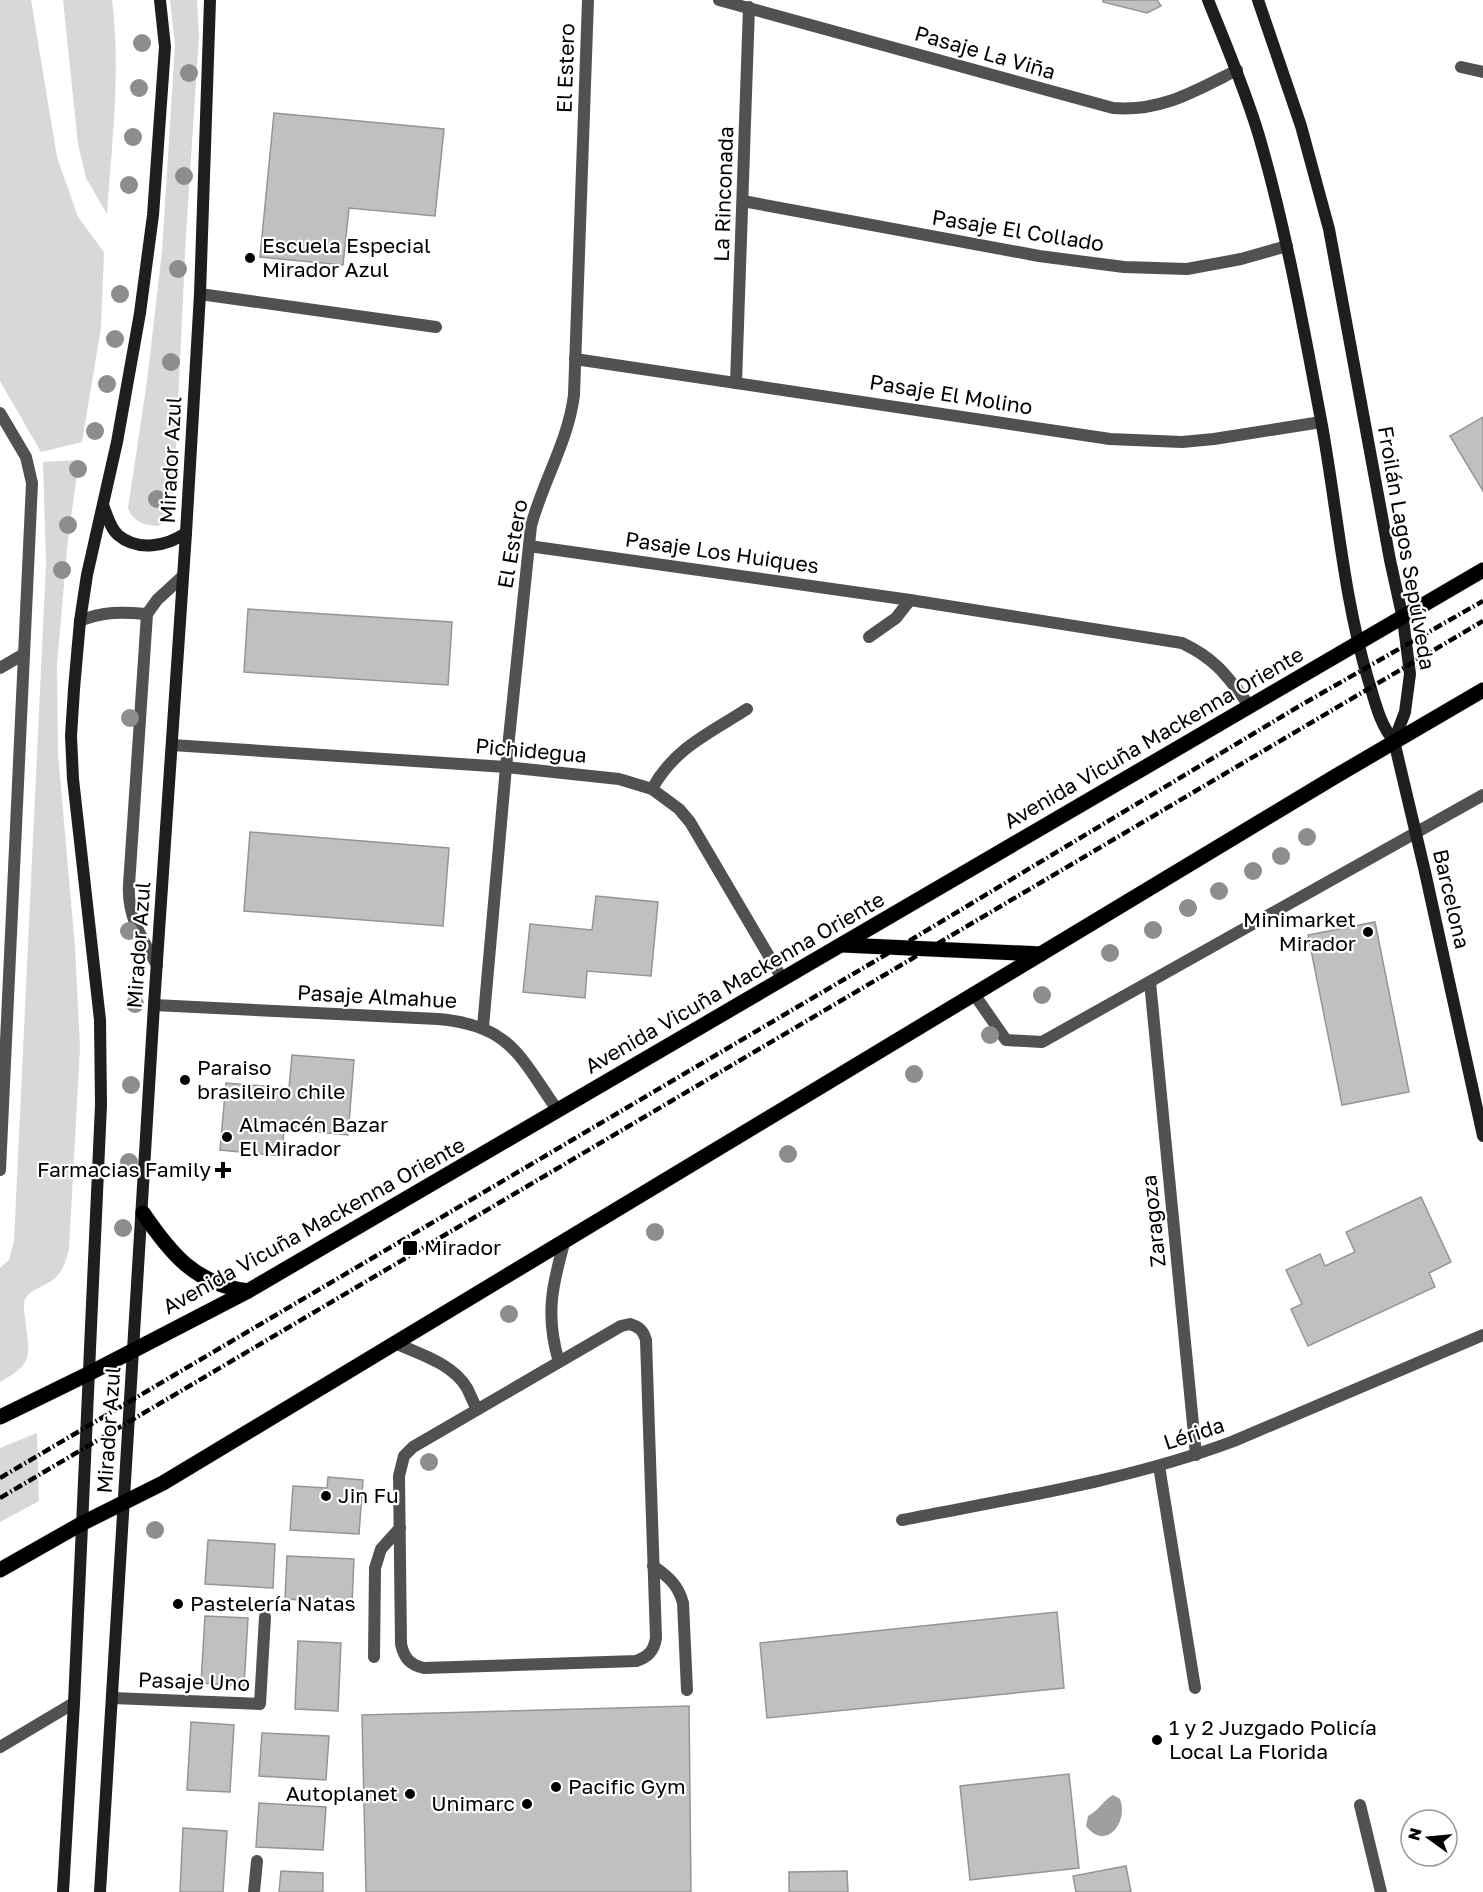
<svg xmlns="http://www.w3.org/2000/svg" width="1483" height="1892" viewBox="0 0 1483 1892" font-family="'Golos Text',sans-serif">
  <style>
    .green { fill: #d8d8d8 }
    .water { fill: #9f9f9f }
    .building { fill: #c0c0c0; stroke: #959595; stroke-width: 1.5 }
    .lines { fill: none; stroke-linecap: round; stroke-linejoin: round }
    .primary-casing { stroke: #dbdbdb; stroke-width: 16 }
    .lane { stroke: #515151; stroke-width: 12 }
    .street { stroke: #515151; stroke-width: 12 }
    .secondary { stroke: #1e1e1e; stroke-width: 12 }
    .primary { stroke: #000; stroke-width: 15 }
    .rail { stroke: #000; stroke-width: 4.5; stroke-dasharray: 9 3 1.5 3; stroke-linecap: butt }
    .tree { fill: #8d8d8d }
    .poi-dot { fill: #000; stroke: #fff; stroke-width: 2 }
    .labels { text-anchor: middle; stroke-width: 4.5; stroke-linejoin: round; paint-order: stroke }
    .street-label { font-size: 21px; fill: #000; stroke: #fff }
    .poi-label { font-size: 21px; fill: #000; stroke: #fff; text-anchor: start }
  </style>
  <rect width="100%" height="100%" fill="#fff"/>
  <!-- green -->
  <g class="green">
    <path d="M 0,0 L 31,0 L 57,157 L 78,217 L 104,252 L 101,328 L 82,442 L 41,452 L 0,381 Z"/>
    <path d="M 63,0 L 112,0 C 121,71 112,143 107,214 L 86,178 L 78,144 Z"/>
    <path d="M 170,0 L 197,0 L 199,36 L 186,235 L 174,488 C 172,504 173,516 158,526 C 144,525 133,522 128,508 L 147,381 L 162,251 L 175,45 Z"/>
    <path d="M 79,460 L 68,539 L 57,664 L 58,754 L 75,947 L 80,1048 L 69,1249 C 66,1259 64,1270 55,1278 C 47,1286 31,1288 25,1299 C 23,1305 24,1311 25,1317 C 29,1354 36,1363 0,1382 L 0,1268 L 9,1260 L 14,1241 L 46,563 L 43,462 Z"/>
    <path d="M 37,1433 L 39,1501 L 0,1522 L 0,1448 Z"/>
  </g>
  <!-- water -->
  <path class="water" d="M 1113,1795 L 1120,1799 C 1129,1822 1106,1852 1086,1826 L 1088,1816 C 1100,1810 1102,1801 1113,1795 Z"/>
  <!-- building -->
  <g class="building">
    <path d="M 1103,0 L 1157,0 L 1161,6 L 1147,13 L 1103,2 Z"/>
    <path d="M 274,113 L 444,129 L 435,216 L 349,208 L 343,265 L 260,257 Z"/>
    <path d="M 1483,417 L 1483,491 L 1450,436 Z"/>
    <path d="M 248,609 L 452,622 L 448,685 L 244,672 Z"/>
    <path d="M 250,832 L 449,848 L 443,926 L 244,911 Z"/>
    <path d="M 596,896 L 658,902 L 651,976 L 587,971 L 585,998 L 523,992 L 530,924 L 592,930 Z"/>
    <path d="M 1375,922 L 1409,1092 L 1342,1105 L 1308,935 Z"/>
    <path d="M 292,1055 L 354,1060 L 348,1135 L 284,1129 L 282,1156 L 220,1150 L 226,1083 L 289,1088 Z"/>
    <path d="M 1421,1197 L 1451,1262 L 1429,1273 L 1435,1287 L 1308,1346 L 1291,1309 L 1302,1304 L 1286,1270 L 1320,1254 L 1325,1266 L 1355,1252 L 1346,1232 Z"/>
    <path d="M 328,1477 L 363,1480 L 359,1534 L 290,1530 L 293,1486 L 327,1488 Z"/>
    <path d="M 208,1540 L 275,1544 L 273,1588 L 205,1584 Z"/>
    <path d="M 287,1556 L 354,1559 L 352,1603 L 285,1599 Z"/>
    <path d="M 1057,1612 L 1064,1688 L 767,1718 L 760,1643 Z"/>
    <path d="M 205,1616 L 248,1618 L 244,1686 L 201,1683 Z"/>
    <path d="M 298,1641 L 341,1643 L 338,1711 L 295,1709 Z"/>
    <path d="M 689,1706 L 691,1892 L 366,1892 L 362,1715 Z"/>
    <path d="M 191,1722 L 234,1725 L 230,1792 L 187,1790 Z"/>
    <path d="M 262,1733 L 329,1736 L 326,1780 L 259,1776 Z"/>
    <path d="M 1069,1774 L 1079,1868 L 970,1880 L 960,1786 Z"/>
    <path d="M 259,1803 L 326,1807 L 323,1850 L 256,1847 Z"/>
    <path d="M 183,1828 L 227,1831 L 223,1892 L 180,1892 Z"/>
    <path d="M 1126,1866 L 1131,1892 L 1076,1892 L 1073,1876 Z"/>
    <path d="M 281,1871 L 323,1873 L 323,1892 L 279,1892 Z"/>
    <path d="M 847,1871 L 848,1892 L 789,1892 L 789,1872 Z"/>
  </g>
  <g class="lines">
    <!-- primary casing -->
    <g class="primary-casing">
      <g id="primary">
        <path d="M 843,945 L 1041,954"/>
        <path d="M 143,1213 C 171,1254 195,1284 248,1291"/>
        <path d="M 0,1417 L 88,1374 L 248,1291 L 1483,570"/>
        <path d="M 0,1570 L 81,1524 L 163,1483 L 1336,776 L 1483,690"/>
      </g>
    </g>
    <!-- lane -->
    <g class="lane">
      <path d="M 1461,67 L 1483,72"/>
      <path d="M 0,413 L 26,457 L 32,483 L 0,1170"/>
      <path d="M 80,621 C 103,611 122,612 147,614"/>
      <path d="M 0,668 L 24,654"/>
      <path d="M 157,965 C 142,939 127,916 129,885 L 147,614 L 157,600 L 183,576"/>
      <path d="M 630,1324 C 639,1327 643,1330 646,1340 L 656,1638 C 654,1651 648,1657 636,1661 L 424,1668 C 410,1665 404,1658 401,1644 L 399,1476 L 404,1456 L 413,1447 L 621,1326 Z"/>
      <path d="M 395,1343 C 419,1354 452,1363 467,1388 C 470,1394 473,1402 477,1409"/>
      <path d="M 559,1362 C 545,1316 552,1285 565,1240"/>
      <path d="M 653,1566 C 669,1577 678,1585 683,1603 L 687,1690"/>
      <path d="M 374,1657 L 375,1568 L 381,1549 L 400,1528"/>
    </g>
    <!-- street -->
    <g class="street">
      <path d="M 719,0 L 1113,108 C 1161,112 1195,91 1237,70"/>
      <path d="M 743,201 L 1039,256 L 1124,267 L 1187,269 L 1241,259 L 1287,246"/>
      <path d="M 200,294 L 436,327"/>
      <path d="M 575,359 L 1110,439 L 1182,442 L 1214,439 L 1321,422"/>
      <path d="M 736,383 L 749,7"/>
      <path d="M 529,546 L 910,600 L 1182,643 C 1216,659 1227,676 1249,705"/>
      <path d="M 869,637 L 896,618 L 910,600"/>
      <path d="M 172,745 L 506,767 L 619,779 L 652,789 L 679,809 L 690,822 L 783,980"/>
      <path d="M 652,789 C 674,748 710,733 747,709"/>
      <path d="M 1150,982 L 1196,1455"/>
      <path d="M 974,994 L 1006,1040 L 1042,1042 L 1483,795"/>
      <path d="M 154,1005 L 438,1019 C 511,1025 520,1057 558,1111"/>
      <path d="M 483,1027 L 506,767 L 531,526 C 543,481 568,442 574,395 L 588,0"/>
      <path d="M 1159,1466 L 1195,1688"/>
      <path d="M 902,1520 C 1013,1498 1127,1481 1234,1441 L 1483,1335"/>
      <path d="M 112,1698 L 260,1704 L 265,1617"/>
      <path d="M 0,1747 L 74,1703"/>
      <path d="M 1360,1805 L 1381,1892"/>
      <path d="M 254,1892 L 257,1861"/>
    </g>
    <!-- secondary -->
    <g class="secondary">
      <path d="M 1208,0 C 1226,45 1245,89 1259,136 C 1286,229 1303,325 1321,420 C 1337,506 1343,595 1368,679 C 1375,701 1379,723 1394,741 L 1425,872 L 1483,1136"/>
      <path d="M 1258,0 L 1301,126 L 1329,229 L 1390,560 L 1403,619 L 1410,674 L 1405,712 L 1394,741"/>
      <path d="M 103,505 C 107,515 110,528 118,535 C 138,552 167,546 186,533"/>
      <path d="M 63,1892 L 74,1703 L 101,1105 L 100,1020 L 73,779 L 71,736 L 74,689 L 80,621 L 87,575 L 117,442 L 140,313 L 153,215 L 165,47 L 160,0"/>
      <path d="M 100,1892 L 154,1005 L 186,533 L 200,294 L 210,0"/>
    </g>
    <!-- primary -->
    <use href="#primary" class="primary"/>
    <!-- rail -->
    <g class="rail">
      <path d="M 0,1478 L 914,938 L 1301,705 L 1483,601"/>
      <path d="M 0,1498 L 1483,621"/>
    </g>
  </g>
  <!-- trees -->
  <g class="tree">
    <circle cx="142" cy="43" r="9"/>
    <circle cx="189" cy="73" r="9"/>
    <circle cx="139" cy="88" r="9"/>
    <circle cx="133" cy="137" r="9"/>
    <circle cx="184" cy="176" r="9"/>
    <circle cx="129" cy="185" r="9"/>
    <circle cx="178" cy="269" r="9"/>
    <circle cx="120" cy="294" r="9"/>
    <circle cx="115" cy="339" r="9"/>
    <circle cx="171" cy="362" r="9"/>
    <circle cx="107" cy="384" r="9"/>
    <circle cx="95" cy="431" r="9"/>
    <circle cx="78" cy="469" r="9"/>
    <circle cx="157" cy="499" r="9"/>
    <circle cx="68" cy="525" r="9"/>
    <circle cx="62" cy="570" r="9"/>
    <circle cx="130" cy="718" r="9"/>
    <circle cx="1307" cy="837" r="9"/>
    <circle cx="1281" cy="856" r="9"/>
    <circle cx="1253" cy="871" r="9"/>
    <circle cx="1219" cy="891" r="9"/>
    <circle cx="1188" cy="908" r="9"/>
    <circle cx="1153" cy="930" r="9"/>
    <circle cx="129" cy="931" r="9"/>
    <circle cx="1110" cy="953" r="9"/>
    <circle cx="1042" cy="995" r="9"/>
    <circle cx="135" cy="1004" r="9"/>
    <circle cx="990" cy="1035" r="9"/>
    <circle cx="914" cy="1074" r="9"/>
    <circle cx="131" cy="1085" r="9"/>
    <circle cx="788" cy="1154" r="9"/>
    <circle cx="129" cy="1162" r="9"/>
    <circle cx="123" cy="1228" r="9"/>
    <circle cx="655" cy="1232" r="9"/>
    <circle cx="509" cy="1314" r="9"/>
    <circle cx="429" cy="1462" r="9"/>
    <circle cx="155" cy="1530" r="9"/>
  </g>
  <!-- markers -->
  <g class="poi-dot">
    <circle cx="250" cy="258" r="6"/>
    <circle cx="1368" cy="932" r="6"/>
    <circle cx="185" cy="1080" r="6"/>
    <circle cx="227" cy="1137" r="6"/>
    <path d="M220 1161h6v6h6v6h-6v6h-6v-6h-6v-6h6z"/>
    <rect x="402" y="1240" width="16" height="16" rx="3"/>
    <circle cx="326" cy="1496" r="6"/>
    <circle cx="178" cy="1604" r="6"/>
    <circle cx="1157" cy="1740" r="6"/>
    <circle cx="556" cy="1787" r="6"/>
    <circle cx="410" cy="1794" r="6"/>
    <circle cx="527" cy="1804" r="6"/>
  </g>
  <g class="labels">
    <!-- street labels -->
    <g class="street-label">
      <text transform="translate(985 53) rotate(16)" y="7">Pasaje La Viña</text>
      <text transform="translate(566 68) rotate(-88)" y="7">El Estero</text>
      <text transform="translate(724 194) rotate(-88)" y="7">La Rinconada</text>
      <text transform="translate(1018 231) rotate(9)" y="7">Pasaje El Collado</text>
      <text transform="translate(951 395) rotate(9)" y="7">Pasaje El Molino</text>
      <text transform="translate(171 460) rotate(-87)" y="7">Mirador Azul</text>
      <text transform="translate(513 544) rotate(-80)" y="7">El Estero</text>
      <text transform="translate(1406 548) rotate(80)" y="7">Froilán Lagos Sepúlveda</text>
      <text transform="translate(722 553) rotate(8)" y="7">Pasaje Los Huiques</text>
      <text transform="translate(1154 738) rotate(-30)" y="7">Avenida Vicuña Mackenna Oriente</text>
      <text transform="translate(531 751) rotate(5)" y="7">Pichidegua</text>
      <text transform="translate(1451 899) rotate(77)" y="7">Barcelona</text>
      <text transform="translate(139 945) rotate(-86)" y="7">Mirador Azul</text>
      <text transform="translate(735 983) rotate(-30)" y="7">Avenida Vicuña Mackenna Oriente</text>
      <text transform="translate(377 997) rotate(3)" y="7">Pasaje Almahue</text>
      <text transform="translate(1154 1221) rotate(-96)" y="7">Zaragoza</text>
      <text transform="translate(314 1226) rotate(-29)" y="7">Avenida Vicuña Mackenna Oriente</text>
      <text transform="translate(109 1430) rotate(-86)" y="7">Mirador Azul</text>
      <text transform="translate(1194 1434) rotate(-18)" y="7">Lérida</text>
      <text transform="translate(194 1682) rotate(2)" y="7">Pasaje Uno</text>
    </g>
    <!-- poi labels -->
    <g class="poi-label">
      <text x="262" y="253">Escuela Especial<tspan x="262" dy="24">Mirador Azul</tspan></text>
      <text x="1356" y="927" text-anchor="end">Minimarket<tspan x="1356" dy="24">Mirador</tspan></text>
      <text x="197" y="1075">Paraiso<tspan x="197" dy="24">brasileiro chile</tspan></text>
      <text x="239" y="1132">Almacén Bazar<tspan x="239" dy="24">El Mirador</tspan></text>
      <text x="211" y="1177" text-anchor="end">Farmacias Family</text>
      <text x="424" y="1255">Mirador</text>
      <text x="338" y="1503">Jin Fu</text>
      <text x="190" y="1611">Pastelería Natas</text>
      <text x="1169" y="1735">1 y 2 Juzgado Policía<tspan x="1169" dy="24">Local La Florida</tspan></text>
      <text x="568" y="1794">Pacific Gym</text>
      <text x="398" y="1801" text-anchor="end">Autoplanet</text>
      <text x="515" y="1811" text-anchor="end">Unimarc</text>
    </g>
  </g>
  <!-- north arrow -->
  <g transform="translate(1429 1838) rotate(285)"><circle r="28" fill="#ffffff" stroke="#999999" stroke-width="1.5"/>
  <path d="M0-4.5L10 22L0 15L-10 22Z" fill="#000000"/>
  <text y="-9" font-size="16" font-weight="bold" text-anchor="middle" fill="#000000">N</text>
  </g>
</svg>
